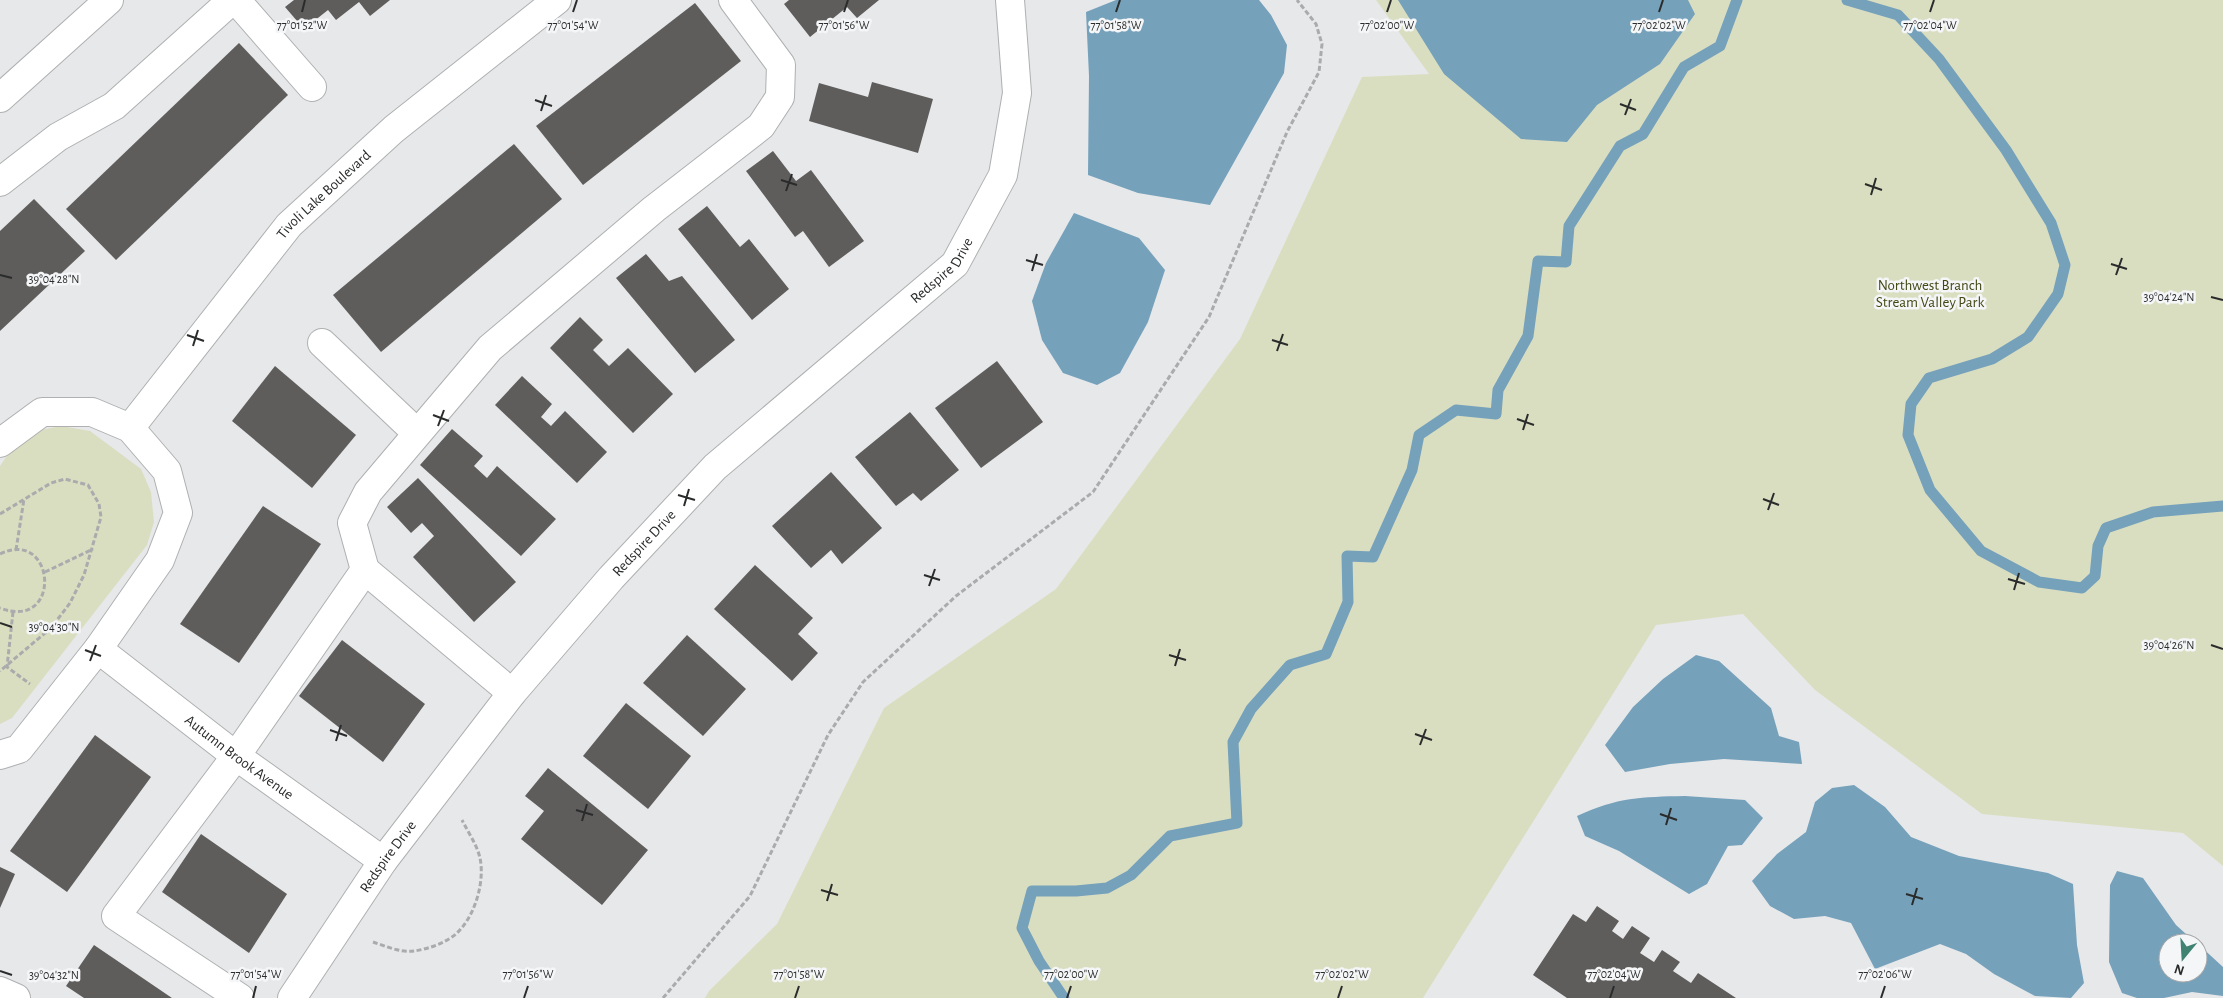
<svg xmlns="http://www.w3.org/2000/svg" width="2223" height="998" viewBox="0 0 2223 998" font-family="'Alegreya Sans',sans-serif">
  <style>
    .green { fill: #dadec1 }
    .water { fill: #75a1bb }
    .lines { fill: none; stroke-linecap: round; stroke-linejoin: round }
    .stream { stroke: #75a1bb; stroke-width: 11 }
    .building { fill: #5f5d5c }
    .minor-casing { stroke: #aeb0b1; stroke-width: 30 }
    .path { stroke: #aaabac; stroke-width: 3; stroke-dasharray: 5 2.5; stroke-linecap: butt }
    .minor { stroke: #fff; stroke-width: 28 }
    .ticks { fill: none; stroke: #2a2b2b; stroke-width: 2 }
    .labels { text-anchor: middle; stroke-width: 5; stroke-linejoin: round; paint-order: stroke }
    .street-label { font-size: 15px; fill: #2a2b2b; stroke: #f5f6f8 }
    .park-label { font-size: 15px; fill: #444814; stroke: #f5f6f8 }
    .ticks-label { font-size: 12px; text-anchor: middle; fill: #2a2b2b; stroke: #f5f6f8; stroke-width: 5; stroke-linejoin: round; paint-order: stroke }
  </style>
  <rect width="100%" height="100%" fill="#e7e8ea"/>
  <!-- green -->
  <g class="green">
    <path d="M 1376,0 L 2223,0 L 2223,866 L 2183,833 L 1982,814 L 1815,690 L 1743,614 L 1656,625 L 1423,998 L 705,998 L 709,991 L 777,924 L 884,708 L 1056,589 L 1240,339 L 1362,77 L 1429,74 Z"/>
    <path d="M 61,426 L 90,431 L 141,469 L 151,492 L 154,522 L 147,545 L 12,718 L 0,724 L 0,466 L 6,457 L 36,431 Z"/>
  </g>
  <!-- water -->
  <g class="water">
    <path d="M 1116,0 L 1259,0 L 1271,15 L 1287,45 L 1284,73 L 1210,205 L 1138,193 L 1088,175 L 1089,76 L 1086,12 Z"/>
    <path d="M 1398,0 L 1688,0 L 1695,14 L 1660,64 L 1597,105 L 1567,142 L 1521,139 L 1444,74 Z"/>
    <path d="M 1074,213 L 1139,238 L 1165,270 L 1148,322 L 1120,373 L 1097,385 L 1063,373 L 1042,340 L 1032,301 L 1046,263 Z"/>
    <path d="M 1696,655 L 1719,661 L 1771,708 L 1779,736 L 1799,742 L 1802,764 L 1724,759 L 1670,764 L 1625,772 L 1605,745 L 1633,707 L 1663,679 Z"/>
    <path d="M 1854,785 L 1885,807 L 1911,837 L 1959,856 L 2048,873 L 2073,884 L 2077,945 L 2084,983 L 2071,998 L 2035,996 L 1994,974 L 1966,954 L 1940,944 L 1875,969 L 1851,923 L 1825,916 L 1794,919 L 1770,906 L 1752,881 L 1777,854 L 1806,832 L 1815,802 L 1832,788 Z"/>
    <path d="M 1685,796 L 1745,800 L 1763,818 L 1742,845 L 1728,846 L 1707,884 L 1689,894 L 1619,851 L 1585,836 L 1577,816 C 1618,797 1641,797 1685,796 Z"/>
    <path d="M 2117,871 L 2143,878 L 2176,925 L 2196,943 L 2168,943 L 2168,973 L 2198,973 L 2198,944 L 2223,967 L 2223,996 L 2192,992 L 2164,998 L 2137,998 L 2122,993 L 2109,962 L 2110,885 Z"/>
  </g>
  <g class="lines">
    <!-- stream -->
    <g class="stream">
      <path d="M 1847,0 L 1898,15 L 1939,59 L 2006,150 L 2051,223 L 2065,265 L 2058,294 L 2028,337 L 1992,359 L 1929,378 L 1911,404 L 1908,435 L 1930,490 L 1981,551 L 2039,582 L 2082,588 L 2095,576 L 2098,546 L 2106,528 L 2153,512 L 2223,506"/>
      <path d="M 1064,998 L 1039,961 L 1022,928 L 1032,891 L 1076,891 L 1107,888 L 1131,875 L 1170,836 L 1237,823 L 1233,742 L 1251,709 L 1290,665 L 1326,654 L 1348,602 L 1347,556 L 1373,557 L 1412,470 L 1419,435 L 1456,410 L 1496,414 L 1498,390 L 1528,336 L 1538,261 L 1566,262 L 1569,226 L 1620,146 L 1643,134 L 1684,67 L 1720,46 L 1737,0"/>
    </g>
  </g>
  <!-- building -->
  <g class="building">
    <path d="M 294,0 L 390,0 L 370,16 L 359,2 L 336,20 L 328,10 L 304,29 L 285,7 Z"/>
    <path d="M 789,0 L 879,0 L 857,18 L 847,7 L 810,37 L 784,4 Z"/>
    <path d="M 695,3 L 741,61 L 583,185 L 536,126 Z"/>
    <path d="M 239,43 L 288,95 L 116,260 L 66,209 Z"/>
    <path d="M 872,82 L 933,99 L 918,153 L 809,121 L 819,83 L 868,97 Z"/>
    <path d="M 514,144 L 562,199 L 381,352 L 333,295 Z"/>
    <path d="M 773,151 L 796,181 L 811,170 L 864,241 L 829,267 L 803,231 L 795,237 L 746,171 Z"/>
    <path d="M 34,199 L 85,251 L 0,331 L 0,231 Z"/>
    <path d="M 707,206 L 740,247 L 749,239 L 789,289 L 752,320 L 678,229 Z"/>
    <path d="M 646,254 L 669,281 L 682,276 L 735,340 L 695,373 L 616,278 Z"/>
    <path d="M 580,317 L 603,340 L 593,350 L 609,366 L 628,348 L 673,394 L 633,433 L 550,348 Z"/>
    <path d="M 997,361 L 1043,422 L 981,468 L 935,408 Z"/>
    <path d="M 275,366 L 356,435 L 312,488 L 232,421 Z"/>
    <path d="M 522,376 L 552,404 L 541,417 L 551,426 L 565,411 L 607,452 L 577,483 L 495,405 Z"/>
    <path d="M 910,412 L 959,470 L 921,501 L 913,493 L 896,506 L 855,457 Z"/>
    <path d="M 452,429 L 483,456 L 474,466 L 487,478 L 497,466 L 556,519 L 521,556 L 420,465 Z"/>
    <path d="M 831,472 L 882,528 L 842,564 L 831,550 L 811,568 L 772,526 Z"/>
    <path d="M 418,478 L 516,582 L 474,622 L 413,557 L 434,536 L 422,523 L 411,533 L 387,507 Z"/>
    <path d="M 263,506 L 321,544 L 239,663 L 180,624 Z"/>
    <path d="M 755,565 L 813,618 L 798,634 L 818,653 L 792,681 L 714,609 Z"/>
    <path d="M 687,635 L 746,689 L 703,736 L 643,683 Z"/>
    <path d="M 342,640 L 425,704 L 383,762 L 299,696 Z"/>
    <path d="M 626,703 L 691,756 L 648,809 L 583,756 Z"/>
    <path d="M 95,735 L 151,777 L 67,892 L 10,851 Z"/>
    <path d="M 548,768 L 648,850 L 602,905 L 521,839 L 544,811 L 525,796 Z"/>
    <path d="M 201,834 L 287,894 L 249,953 L 162,892 Z"/>
    <path d="M 0,867 L 15,874 L 0,908 Z"/>
    <path d="M 1597,906 L 1619,921 L 1612,931 L 1623,939 L 1632,926 L 1650,938 L 1640,953 L 1654,962 L 1662,950 L 1680,962 L 1673,971 L 1691,983 L 1698,973 L 1736,998 L 1567,998 L 1533,975 L 1573,914 L 1586,922 Z"/>
    <path d="M 94,945 L 172,998 L 84,998 L 66,986 Z"/>
  </g>
  <g class="lines">
    <!-- minor casing -->
    <g class="minor-casing">
      <g id="minor">
        <path d="M 236,0 L 312,87"/>
        <path d="M 0,98 L 109,0"/>
        <path d="M 0,182 L 58,137 L 114,106 L 232,0"/>
        <path d="M 322,343 L 417,433"/>
        <path id="s1" d="M 130,428 L 289,225 L 394,129 L 557,0"/>
        <path d="M 0,443 L 42,412 L 92,412 L 130,428 L 167,471 L 178,513 L 160,560 L 98,649 L 19,749 L 0,755"/>
        <path d="M 365,570 L 512,693"/>
        <path id="s2" d="M 98,649 L 236,756 L 383,861"/>
        <path d="M 0,991 L 16,998"/>
        <path d="M 240,998 L 116,916 L 236,756 L 365,570 L 352,523 L 368,492 L 490,348 L 654,209 L 761,126 L 780,97 L 781,65 L 733,0"/>
        <path id="s3" d="M 292,998 L 383,861 L 512,693 L 611,578 L 715,467 L 955,264 L 1003,175 L 1017,93 L 1010,0"/>
      </g>
    </g>
    <!-- path -->
    <g class="path">
      <path d="M 0,514 L 51,483 L 65,479 L 88,485 L 99,504 L 101,517 L 84,575 L 70,603 L 51,628 L 0,671"/>
      <path d="M 16,550 L 24,499"/>
      <path d="M 0,554 C 56,527 63,632 0,608"/>
      <path d="M 45,572 L 93,549"/>
      <path d="M 13,612 L 7,667 L 30,684"/>
      <path d="M 373,942 C 385,946 401,953 414,951 C 428,949 446,943 457,933 C 475,916 485,882 480,858 C 477,845 468,832 462,820"/>
      <path d="M 663,998 L 750,896 L 828,735 L 863,682 L 956,596 L 1093,492 L 1209,317 L 1287,132 L 1319,72 L 1322,44 L 1316,24 L 1297,0"/>
    </g>
    <!-- minor -->
    <use href="#minor" class="minor"/>
  </g>
  <!-- ticks -->
  <path class="ticks" d="M 302,12 L 305,0M 573,12 L 577,0M 844,12 L 848,0M 1116,12 L 1120,0M 1387,12 L 1391,0M 1659,12 L 1663,0M 1930,12 L 1934,0M 535,100 L 552,106M 1620,104 L 1636,110M 541,111 L 546,95M 1625,115 L 1631,99M 781,180 L 797,185M 1865,184 L 1882,190M 786,191 L 792,174M 1871,195 L 1876,178M 1026,260 L 1043,265M 2111,264 L 2127,269M 1032,271 L 1037,254M 0,275 L 12,278M 2116,275 L 2122,258M 2211,297 L 2223,300M 187,335 L 204,341M 1272,340 L 1288,345M 193,346 L 198,330M 1277,351 L 1283,334M 433,415 L 449,421M 1517,419 L 1534,425M 438,426 L 444,410M 1523,430 L 1528,414M 678,495 L 695,500M 1763,499 L 1779,505M 684,506 L 689,489M 1768,510 L 1774,493M 924,575 L 940,580M 2008,579 L 2025,584M 929,586 L 935,569M 2014,590 L 2019,573M 0,623 L 12,627M 2211,645 L 2223,649M 85,650 L 101,656M 1169,655 L 1186,660M 90,661 L 96,645M 1175,666 L 1180,649M 330,730 L 347,736M 1415,734 L 1432,740M 336,741 L 341,725M 1420,745 L 1426,729M 576,810 L 593,815M 1660,814 L 1677,820M 582,821 L 587,804M 1666,825 L 1671,808M 821,890 L 838,895M 1906,894 L 1923,899M 827,901 L 832,884M 1912,905 L 1917,888M 0,971 L 12,975M 253,998 L 256,986M 524,998 L 528,986M 795,998 L 799,986M 1067,998 L 1071,986M 1338,998 L 1342,986M 1610,998 L 1614,986M 1881,998 L 1885,986"/>
  <g class="labels">
    <!-- street labels -->
    <g class="street-label">
      <text dy="5" stroke="none"><textPath href="#s1" startOffset="304">Tivoli Lake Boulevard</textPath></text>
      <text dy="5" stroke="none"><textPath href="#s3" startOffset="981">Redspire Drive</textPath></text>
      <text dy="5" stroke="none"><textPath href="#s3" startOffset="576">Redspire Drive</textPath></text>
      <text dy="5" stroke="none"><textPath href="#s2" startOffset="178">Autumn Brook Avenue</textPath></text>
      <text dy="5" stroke="none"><textPath href="#s3" startOffset="171">Redspire Drive</textPath></text>
    </g>
    <!-- park labels -->
    <g class="park-label">
      <text x="1930" y="290">Northwest Branch<tspan x="1930" dy="17">Stream Valley Park</tspan></text>
    </g>
  </g>
  <g class="ticks-label">
    <text x="302" y="29">77°01'52"W</text>
    <text x="573" y="29">77°01'54"W</text>
    <text x="844" y="29">77°01'56"W</text>
    <text x="1116" y="29">77°01'58"W</text>
    <text x="1387" y="29">77°02'00"W</text>
    <text x="1659" y="29">77°02'02"W</text>
    <text x="1930" y="29">77°02'04"W</text>
    <text x="54" y="283">39°04'28"N</text>
    <text x="2169" y="301">39°04'24"N</text>
    <text x="54" y="631">39°04'30"N</text>
    <text x="2169" y="649">39°04'26"N</text>
    <text x="256" y="978">77°01'54"W</text>
    <text x="528" y="978">77°01'56"W</text>
    <text x="799" y="978">77°01'58"W</text>
    <text x="1071" y="978">77°02'00"W</text>
    <text x="1342" y="978">77°02'02"W</text>
    <text x="1614" y="978">77°02'04"W</text>
    <text x="1885" y="978">77°02'06"W</text>
    <text x="54" y="979">39°04'32"N</text>
  </g>
  <!-- north arrow -->
  <g transform="translate(2183 958) rotate(198)"><circle r="24" fill="#f5f6f8" stroke="#a4a5a6"/>
  <path d="M0-4L9 19L0 12L-9 19Z" fill="#418373"/>
  <text y="-8" font-size="14" font-weight="bold" text-anchor="middle" fill="#2a2b2b">N</text>
  </g>
</svg>
